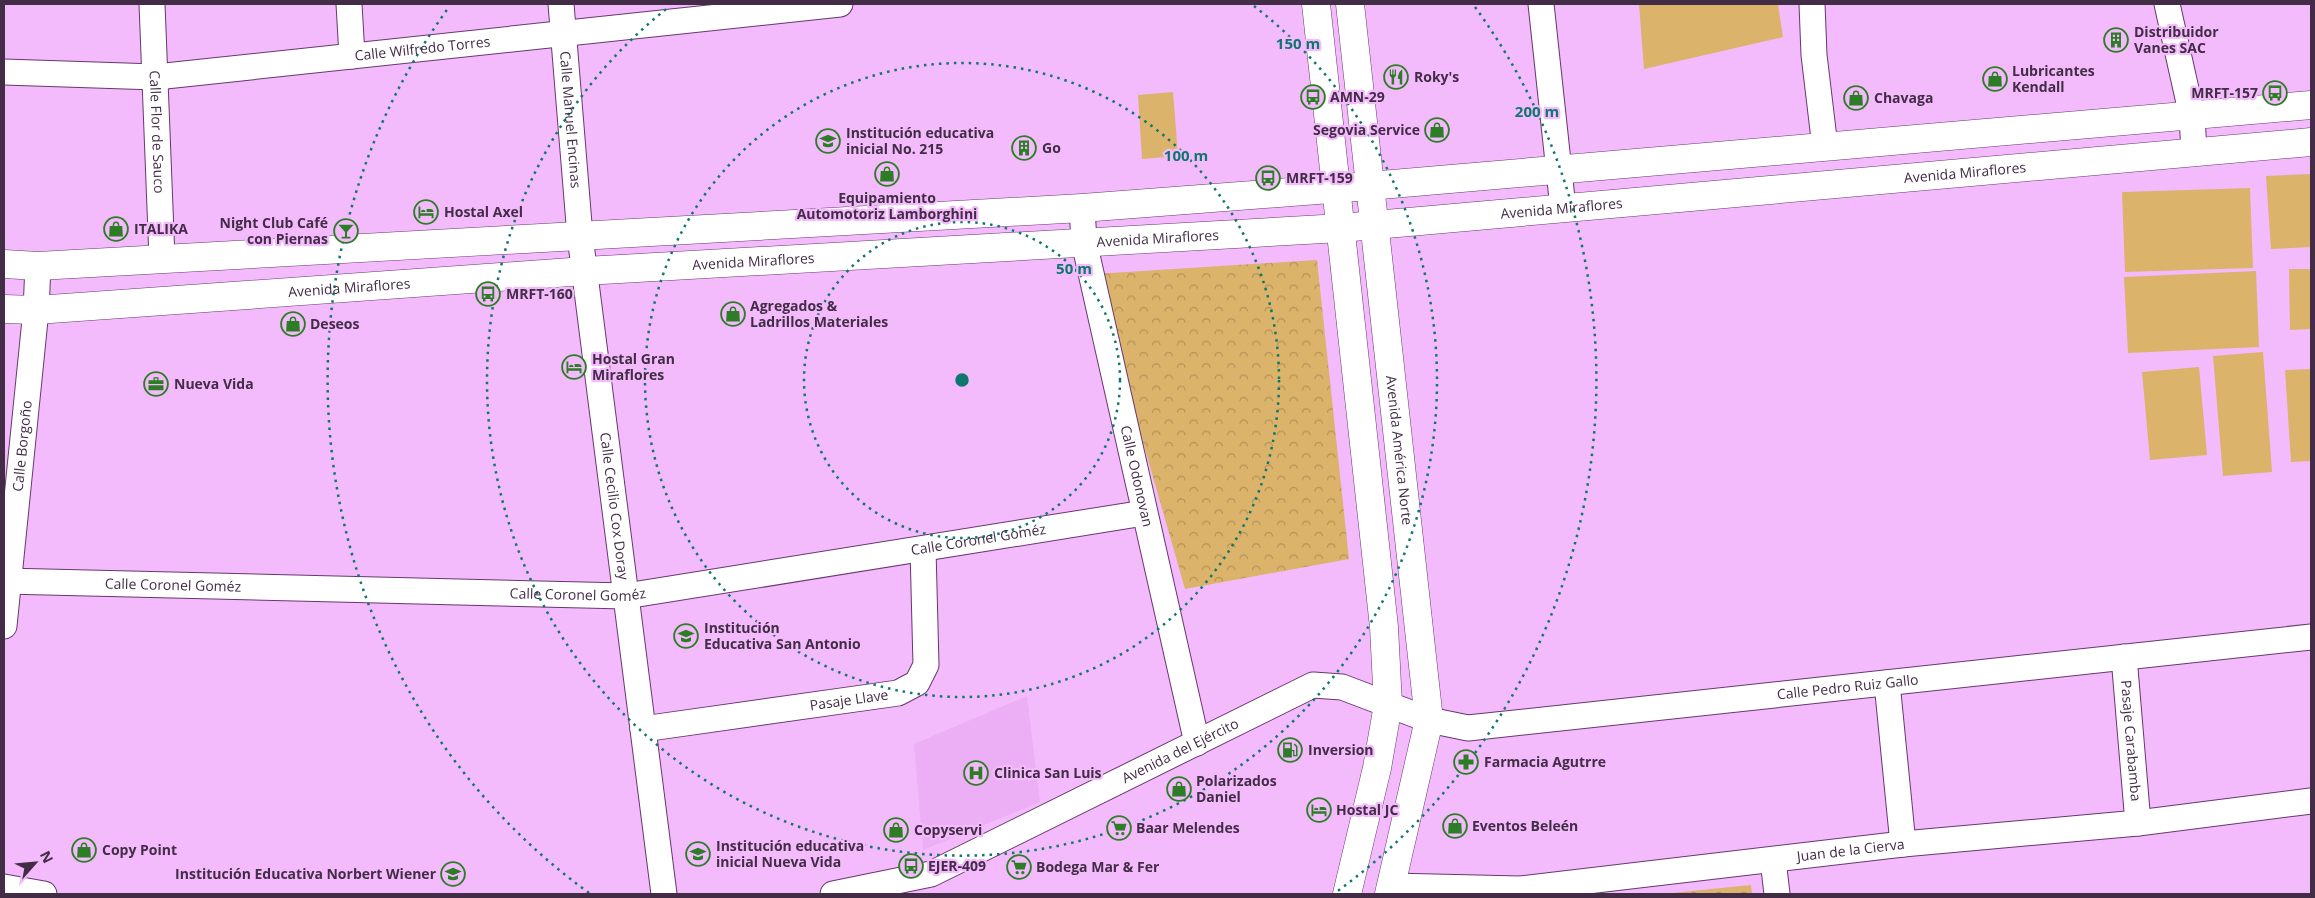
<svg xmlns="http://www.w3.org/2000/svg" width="2315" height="898" viewBox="0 0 2315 898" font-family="'Open Sans',sans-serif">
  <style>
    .built { fill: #ecaef5 }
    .grass { fill: #dbb36a }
    .park { fill: url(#park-crowns) }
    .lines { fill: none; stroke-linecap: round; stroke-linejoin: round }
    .street-casing { stroke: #68376f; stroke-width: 27 }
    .secondary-casing { stroke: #68376f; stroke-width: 29 }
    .primary-casing { stroke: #68376f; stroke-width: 29 }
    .street { stroke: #fff; stroke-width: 25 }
    .secondary { stroke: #fff; stroke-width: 28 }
    .primary { stroke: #fff; stroke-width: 28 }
    .ring { fill: none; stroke: #0f766e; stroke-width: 2.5; stroke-dasharray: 2.5 5 }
    .labels { text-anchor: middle; stroke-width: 4.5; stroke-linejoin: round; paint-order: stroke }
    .poi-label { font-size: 14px; font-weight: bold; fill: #422c46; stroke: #f3bbfb; text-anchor: start }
    .street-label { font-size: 14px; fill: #422c46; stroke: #f3bbfb }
    .centre { fill: #0f766e; stroke: #f3bbfb; stroke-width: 2.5 }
    .ring-label { font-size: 15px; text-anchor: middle; font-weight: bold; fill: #0f766e; stroke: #f3bbfb; stroke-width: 4.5; stroke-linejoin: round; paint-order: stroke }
  </style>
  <defs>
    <pattern id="park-crowns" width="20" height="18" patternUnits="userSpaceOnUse" patternTransform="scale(1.25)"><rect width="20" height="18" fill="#dbb36a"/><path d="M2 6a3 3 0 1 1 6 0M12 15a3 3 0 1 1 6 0" fill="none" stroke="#b39259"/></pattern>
  </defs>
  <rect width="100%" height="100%" fill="#f3bbfb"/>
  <!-- built -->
  <path class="built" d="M 1027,696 L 1040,802 L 923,850 L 914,744 Z"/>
  <!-- grass -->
  <g class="grass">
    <path d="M 1639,4 L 1778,4 L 1783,37 L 1644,69 Z"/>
    <path d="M 1173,92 L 1178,156 L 1142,159 L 1138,95 Z"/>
    <path d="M 2311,174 L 2311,247 L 2271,249 L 2266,176 Z"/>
    <path d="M 2250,188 L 2253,268 L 2125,272 L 2122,192 Z"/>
    <path d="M 2289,269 L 2311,269 L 2311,329 L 2290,330 Z"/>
    <path d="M 2256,271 L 2259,347 L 2128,353 L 2124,277 Z"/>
    <path d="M 2263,352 L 2272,472 L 2223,476 L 2213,356 Z"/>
    <path d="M 2199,367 L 2207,455 L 2150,460 L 2142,372 Z"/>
    <path d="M 2311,369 L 2311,461 L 2291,462 L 2285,370 Z"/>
  </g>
  <!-- park -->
  <g class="park">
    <path d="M 1317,260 L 1349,559 L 1185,589 L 1095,274 Z"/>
    <path d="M 1751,885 L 1752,894 L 1662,894 Z"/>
  </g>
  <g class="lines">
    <!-- street casing -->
    <g class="street-casing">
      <g id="street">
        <path id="s1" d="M 152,4 L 162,259"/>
        <path d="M 349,4 L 352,56"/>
        <path id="s2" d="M 561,4 L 580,236 L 664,894"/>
        <path d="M 1541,4 L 1563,208"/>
        <path d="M 1812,4 L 1814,55 L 1825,147"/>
        <path d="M 2167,4 L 2192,116 L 2194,152"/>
        <path id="s3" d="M 4,72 L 156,77 L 840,4"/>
        <path id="s4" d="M 1082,208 L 1084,242 L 1197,743"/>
        <path id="s5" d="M 4,581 L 626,596 L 1144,513"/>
        <path id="s6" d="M 4,626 L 36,310 L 38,266"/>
        <path id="s7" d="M 2124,657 L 2138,823"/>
        <path d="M 1887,683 L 1903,844"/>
        <path id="s8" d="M 643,729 L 898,693 L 917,683 L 926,665 L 923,549"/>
        <path d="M 1773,860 L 1777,894"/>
        <path id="s9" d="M 1391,886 L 1520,889 L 1903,844 L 2138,823 L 2311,801"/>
        <path d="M 4,887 L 44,894"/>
        <path id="s10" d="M 833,894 L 931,874 L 1313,685 L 1342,687 L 1429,720 L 1468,728 L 2311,637"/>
      </g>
    </g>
    <!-- secondary casing -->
    <g class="secondary-casing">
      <g id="secondary">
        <path d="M 4,264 L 38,266 L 1082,208 L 1369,186 L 2311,105"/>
        <path id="s11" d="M 4,309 L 36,310 L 585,271 L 1341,228 L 2311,142"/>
      </g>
    </g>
    <!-- primary casing -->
    <g class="primary-casing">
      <g id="primary">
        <path d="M 1316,4 L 1384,627 L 1388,705 L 1377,768 L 1347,894"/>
        <path id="s12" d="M 1350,4 L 1429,720 L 1389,894"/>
      </g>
    </g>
    <!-- street -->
    <use href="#street" class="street"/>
    <!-- secondary -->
    <use href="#secondary" class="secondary"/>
    <!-- primary -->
    <use href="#primary" class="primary"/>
  </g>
  <!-- distance rings -->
  <g class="ring">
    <circle cx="962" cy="380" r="158"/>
    <circle cx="962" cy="380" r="317"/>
    <path d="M1254 6A475 475 0 1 1 670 6"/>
    <path d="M589 893A634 634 0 0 1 449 7M1475 7A634 634 0 0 1 1335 893"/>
  </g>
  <!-- icons -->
  <defs>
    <g id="building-ring" transform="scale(1.25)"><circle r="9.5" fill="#f3bbfb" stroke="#2d7d27" stroke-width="1.5"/><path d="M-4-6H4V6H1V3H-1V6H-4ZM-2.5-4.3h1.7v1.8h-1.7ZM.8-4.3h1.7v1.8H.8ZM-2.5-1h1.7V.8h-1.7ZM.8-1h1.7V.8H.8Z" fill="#2d7d27"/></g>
    <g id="restaurant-ring" transform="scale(1.25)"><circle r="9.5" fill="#f3bbfb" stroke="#2d7d27" stroke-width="1.5"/><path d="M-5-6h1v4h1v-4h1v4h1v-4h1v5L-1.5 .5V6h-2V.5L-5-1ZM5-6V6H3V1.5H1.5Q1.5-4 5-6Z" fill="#2d7d27"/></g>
    <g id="shop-ring" transform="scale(1.25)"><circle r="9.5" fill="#f3bbfb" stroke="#2d7d27" stroke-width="1.5"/><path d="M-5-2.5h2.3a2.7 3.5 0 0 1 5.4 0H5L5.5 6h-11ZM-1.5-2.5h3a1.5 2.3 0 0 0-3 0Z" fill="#2d7d27"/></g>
    <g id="bus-ring" transform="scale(1.25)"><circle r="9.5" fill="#f3bbfb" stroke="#2d7d27" stroke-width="1.5"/><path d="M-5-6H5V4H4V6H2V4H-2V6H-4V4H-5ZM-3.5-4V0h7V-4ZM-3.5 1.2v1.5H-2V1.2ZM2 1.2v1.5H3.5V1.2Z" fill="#2d7d27"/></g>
    <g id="school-ring" transform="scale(1.25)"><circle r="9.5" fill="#f3bbfb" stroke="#2d7d27" stroke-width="1.5"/><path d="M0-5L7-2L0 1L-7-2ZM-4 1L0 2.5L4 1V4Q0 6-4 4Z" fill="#2d7d27"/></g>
    <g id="hotel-ring" transform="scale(1.25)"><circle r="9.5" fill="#f3bbfb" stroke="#2d7d27" stroke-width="1.5"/><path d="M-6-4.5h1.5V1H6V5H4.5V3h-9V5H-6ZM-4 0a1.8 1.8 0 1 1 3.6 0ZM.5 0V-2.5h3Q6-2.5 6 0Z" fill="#2d7d27"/></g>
    <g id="bar-ring" transform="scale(1.25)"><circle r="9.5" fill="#f3bbfb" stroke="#2d7d27" stroke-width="1.5"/><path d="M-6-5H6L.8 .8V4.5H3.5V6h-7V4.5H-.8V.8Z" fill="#2d7d27"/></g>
    <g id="office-ring" transform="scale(1.25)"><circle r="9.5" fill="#f3bbfb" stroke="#2d7d27" stroke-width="1.5"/><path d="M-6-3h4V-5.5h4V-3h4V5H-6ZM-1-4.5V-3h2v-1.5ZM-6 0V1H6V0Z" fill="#2d7d27"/></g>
    <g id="fuel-ring" transform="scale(1.25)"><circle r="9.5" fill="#f3bbfb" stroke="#2d7d27" stroke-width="1.5"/><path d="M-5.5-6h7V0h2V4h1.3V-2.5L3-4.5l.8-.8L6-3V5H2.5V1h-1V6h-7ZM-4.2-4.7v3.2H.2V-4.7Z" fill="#2d7d27"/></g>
    <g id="pharmacy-ring" transform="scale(1.25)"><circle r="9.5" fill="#f3bbfb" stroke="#2d7d27" stroke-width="1.5"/><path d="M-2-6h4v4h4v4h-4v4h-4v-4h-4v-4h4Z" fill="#2d7d27"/></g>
    <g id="hospital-ring" transform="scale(1.25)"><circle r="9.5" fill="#f3bbfb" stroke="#2d7d27" stroke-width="1.5"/><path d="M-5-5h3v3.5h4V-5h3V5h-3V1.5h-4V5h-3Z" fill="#2d7d27"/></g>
    <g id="supermarket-ring" transform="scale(1.25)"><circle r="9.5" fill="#f3bbfb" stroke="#2d7d27" stroke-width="1.5"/><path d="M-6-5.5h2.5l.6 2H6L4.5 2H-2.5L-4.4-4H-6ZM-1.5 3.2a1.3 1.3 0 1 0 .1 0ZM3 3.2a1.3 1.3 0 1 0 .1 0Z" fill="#2d7d27"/></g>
  </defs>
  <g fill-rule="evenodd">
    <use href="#building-ring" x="2116" y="40"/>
    <use href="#restaurant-ring" x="1396" y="77"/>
    <use href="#shop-ring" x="1995" y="79"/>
    <use href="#bus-ring" x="2275" y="93"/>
    <use href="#bus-ring" x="1313" y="97"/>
    <use href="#shop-ring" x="1856" y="98"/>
    <use href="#shop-ring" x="1437" y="130"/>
    <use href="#school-ring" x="828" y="141"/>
    <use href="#building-ring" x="1024" y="148"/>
    <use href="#shop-ring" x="887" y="174"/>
    <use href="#bus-ring" x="1268" y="178"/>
    <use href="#hotel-ring" x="426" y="212"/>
    <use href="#shop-ring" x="116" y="229"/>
    <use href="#bar-ring" x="346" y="231"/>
    <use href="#bus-ring" x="488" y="294"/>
    <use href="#shop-ring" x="733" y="314"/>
    <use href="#shop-ring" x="293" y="324"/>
    <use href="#hotel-ring" x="574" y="367"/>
    <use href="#office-ring" x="156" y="384"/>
    <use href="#school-ring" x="686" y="636"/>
    <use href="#fuel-ring" x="1290" y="750"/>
    <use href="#pharmacy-ring" x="1466" y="762"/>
    <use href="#hospital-ring" x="976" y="773"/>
    <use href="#shop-ring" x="1179" y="789"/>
    <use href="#hotel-ring" x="1319" y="810"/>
    <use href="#shop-ring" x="1455" y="826"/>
    <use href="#supermarket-ring" x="1119" y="828"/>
    <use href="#shop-ring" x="896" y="830"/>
    <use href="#shop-ring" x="84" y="850"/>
    <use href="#school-ring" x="698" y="854"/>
    <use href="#bus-ring" x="911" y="866"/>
    <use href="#supermarket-ring" x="1019" y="867"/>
    <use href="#school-ring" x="453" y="874"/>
  </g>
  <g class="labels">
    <!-- poi labels -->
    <g class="poi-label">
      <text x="2134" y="37">Distribuidor<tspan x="2134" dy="16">Vanes SAC</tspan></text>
      <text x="2012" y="76">Lubricantes<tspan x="2012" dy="16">Kendall</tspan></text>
      <text x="1414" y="82">Roky's</text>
      <text x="2258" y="98" text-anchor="end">MRFT-157</text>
      <text x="1330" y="102">AMN-29</text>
      <text x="1874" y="103">Chavaga</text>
      <text x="1420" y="135" text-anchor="end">Segovia Service</text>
      <text x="846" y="138">Institución educativa<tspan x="846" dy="16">inicial No. 215</tspan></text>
      <text x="1042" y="153">Go</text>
      <text x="1286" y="183">MRFT-159</text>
      <text x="887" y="203" text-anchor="middle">Equipamiento<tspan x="887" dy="16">Automotoriz Lamborghini</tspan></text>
      <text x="444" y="217">Hostal Axel</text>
      <text x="328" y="228" text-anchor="end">Night Club Café<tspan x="328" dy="16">con Piernas</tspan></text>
      <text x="134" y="234">ITALIKA</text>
      <text x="506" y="299">MRFT-160</text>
      <text x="750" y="311">Agregados &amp;<tspan x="750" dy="16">Ladrillos Materiales</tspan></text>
      <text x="310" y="329">Deseos</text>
      <text x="592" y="364">Hostal Gran<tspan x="592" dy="16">Miraflores</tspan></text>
      <text x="174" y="389">Nueva Vida</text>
      <text x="704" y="633">Institución<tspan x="704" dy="16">Educativa San Antonio</tspan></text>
      <text x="1308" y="755">Inversion</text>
      <text x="1484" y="767">Farmacia Agutrre</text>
      <text x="994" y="778">Clinica San Luis</text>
      <text x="1196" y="786">Polarizados<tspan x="1196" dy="16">Daniel</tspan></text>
      <text x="1336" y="815">Hostal JC</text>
      <text x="1472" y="831">Eventos Beleén</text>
      <text x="1136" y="833">Baar Melendes</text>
      <text x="914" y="835">Copyservi</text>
      <text x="716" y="851">Institución educativa<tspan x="716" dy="16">inicial Nueva Vida</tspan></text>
      <text x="102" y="855">Copy Point</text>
      <text x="928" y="871">EJER-409</text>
      <text x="1036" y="872">Bodega Mar &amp; Fer</text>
      <text x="436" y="879" text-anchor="end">Institución Educativa Norbert Wiener</text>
    </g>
    <!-- street labels -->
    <g class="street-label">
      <text dy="5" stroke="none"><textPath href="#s3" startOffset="420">Calle Wilfredo Torres</textPath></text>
      <text dy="5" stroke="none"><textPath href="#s2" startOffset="116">Calle Manuel Encinas</textPath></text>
      <text dy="5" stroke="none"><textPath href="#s1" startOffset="128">Calle Flor de Sauco</textPath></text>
      <text dy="5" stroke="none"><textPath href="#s11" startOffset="1966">Avenida Miraflores</textPath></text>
      <text dy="5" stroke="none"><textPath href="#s11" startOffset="1561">Avenida Miraflores</textPath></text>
      <text dy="5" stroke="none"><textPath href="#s11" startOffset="1156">Avenida Miraflores</textPath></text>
      <text dy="5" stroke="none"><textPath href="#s11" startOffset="751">Avenida Miraflores</textPath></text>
      <text dy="5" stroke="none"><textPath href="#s11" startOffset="346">Avenida Miraflores</textPath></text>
      <text dy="5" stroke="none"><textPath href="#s6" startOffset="181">Calle Borgoño</textPath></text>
      <text dy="5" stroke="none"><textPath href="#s12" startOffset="449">Avenida América Norte</textPath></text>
      <text dy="5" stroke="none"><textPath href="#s4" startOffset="274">Calle Odonovan</textPath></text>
      <text dy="5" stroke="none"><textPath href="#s2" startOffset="505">Calle Cecilio Cox Doray</textPath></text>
      <text dy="5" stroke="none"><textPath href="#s5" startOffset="979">Calle Coronel Goméz</textPath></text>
      <text dy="5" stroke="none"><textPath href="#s5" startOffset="169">Calle Coronel Goméz</textPath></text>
      <text dy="5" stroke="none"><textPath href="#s5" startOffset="574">Calle Coronel Goméz</textPath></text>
      <text dy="5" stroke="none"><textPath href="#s10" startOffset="1070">Calle Pedro Ruiz Gallo</textPath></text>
      <text dy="5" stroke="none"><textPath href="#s8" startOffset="208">Pasaje Llave</textPath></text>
      <text dy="5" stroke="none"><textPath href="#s7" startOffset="84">Pasaje Carabamba</textPath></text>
      <text dy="5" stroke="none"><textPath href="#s10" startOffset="378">Avenida del Ejército</textPath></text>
      <text dy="5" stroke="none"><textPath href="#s9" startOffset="462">Juan de la Cierva</textPath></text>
    </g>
  </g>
  <circle cx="962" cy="380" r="8" class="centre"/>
  <g class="ring-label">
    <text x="1298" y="49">150 m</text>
    <text x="1537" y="117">200 m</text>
    <text x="1186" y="161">100 m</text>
    <text x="1074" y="274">50 m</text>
  </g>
  <!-- border -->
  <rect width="2315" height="898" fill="none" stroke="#422c46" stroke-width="10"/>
  <!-- north arrow -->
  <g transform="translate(35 863) rotate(63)" stroke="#f3bbfb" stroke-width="4" paint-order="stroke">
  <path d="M0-4L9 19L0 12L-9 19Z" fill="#422c46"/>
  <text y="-8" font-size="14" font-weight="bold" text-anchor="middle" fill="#422c46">N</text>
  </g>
</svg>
